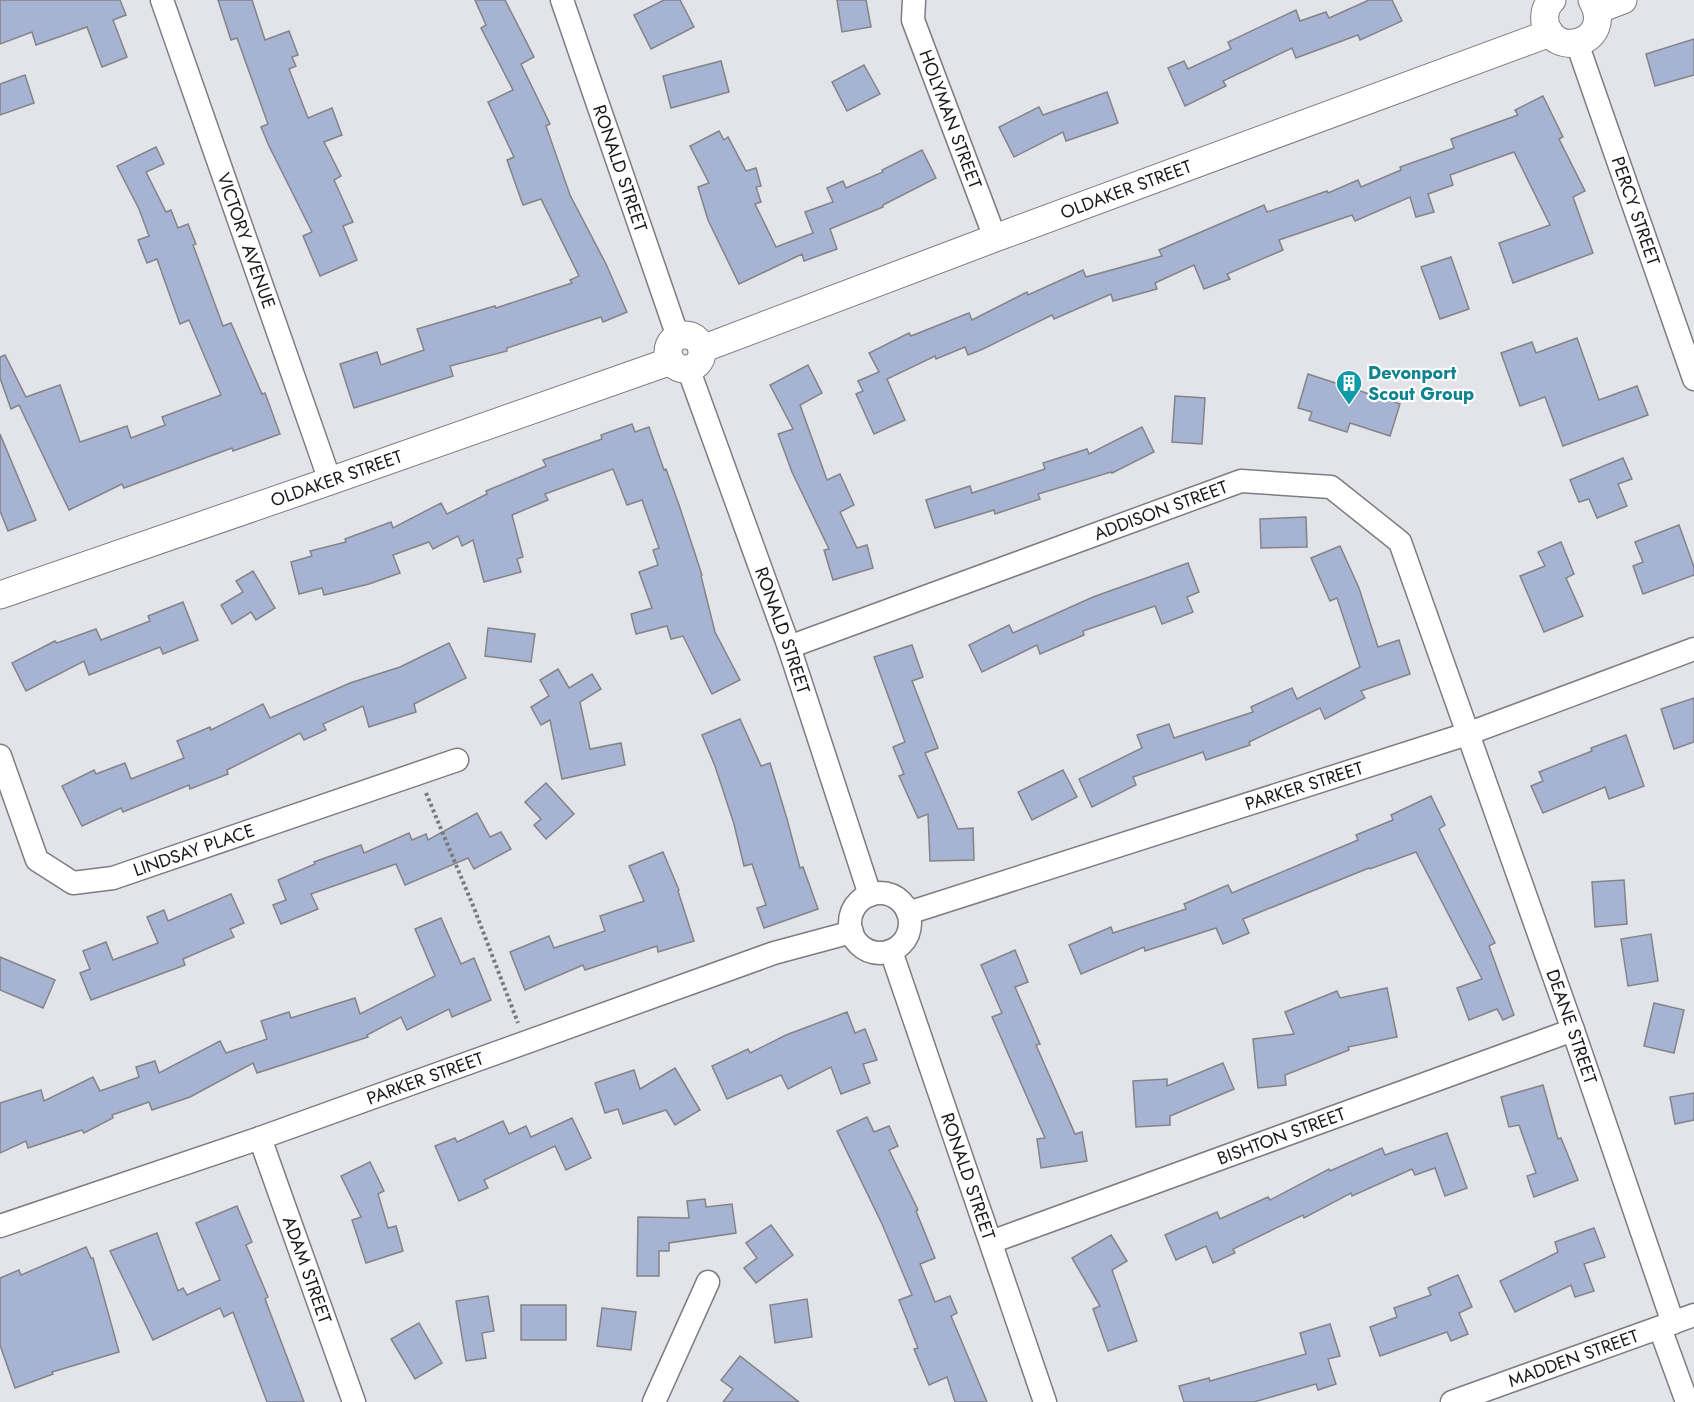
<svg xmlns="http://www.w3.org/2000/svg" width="1694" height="1402" viewBox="0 0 1694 1402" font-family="Jost,sans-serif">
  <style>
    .building { fill: #a7b3d2; stroke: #838488; stroke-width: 1.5 }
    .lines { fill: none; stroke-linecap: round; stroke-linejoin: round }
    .minor-casing { stroke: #7c7d81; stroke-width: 25 }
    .tertiary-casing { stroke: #7c7d81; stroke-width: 29 }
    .path { stroke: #797a7d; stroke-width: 4; stroke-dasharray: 3 3; stroke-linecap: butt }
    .minor { stroke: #fff; stroke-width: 22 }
    .tertiary { stroke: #fff; stroke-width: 27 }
    .labels { text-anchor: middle; stroke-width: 4.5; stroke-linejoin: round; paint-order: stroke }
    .street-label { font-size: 18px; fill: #191a1c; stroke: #fff }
    .culture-label { font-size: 18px; font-weight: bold; fill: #0d838f; stroke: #fff; text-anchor: start }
  </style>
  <rect width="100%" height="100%" fill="#e3e4e9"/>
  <!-- building -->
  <g class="building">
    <path d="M 0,0 L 120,0 L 126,15 L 113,20 L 127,57 L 102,67 L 87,27 L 36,45 L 32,32 L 0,44 Z"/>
    <path d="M 218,0 L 252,0 L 265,40 L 289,31 L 298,55 L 292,57 L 296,66 L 289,69 L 308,118 L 332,108 L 342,135 L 324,142 L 341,176 L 334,180 L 353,222 L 343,226 L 357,260 L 320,276 L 303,236 L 312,232 L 269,146 L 261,127 L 268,124 L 237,38 L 231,40 Z"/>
    <path d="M 475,0 L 505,0 L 534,57 L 521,64 L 550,124 L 546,126 L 570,195 L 606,264 L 627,312 L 603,322 L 601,317 L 507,348 L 507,351 L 450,366 L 453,376 L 354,408 L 340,364 L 377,352 L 381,365 L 424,350 L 417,329 L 495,306 L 496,308 L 572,283 L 570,280 L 579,276 L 541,199 L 523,205 L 507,160 L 514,157 L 488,102 L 513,90 L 481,28 L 486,25 Z"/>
    <path d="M 664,0 L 680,0 L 694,27 L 651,49 L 634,15 Z"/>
    <path d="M 837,0 L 866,0 L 871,27 L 842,32 Z"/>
    <path d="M 1369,0 L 1392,0 L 1402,21 L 1360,40 L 1358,35 L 1296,58 L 1292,48 L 1223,81 L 1226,86 L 1185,106 L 1168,68 L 1184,61 L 1188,69 L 1231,49 L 1228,42 L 1296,10 L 1300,21 L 1326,12 L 1329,18 Z"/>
    <path d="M 1694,39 L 1694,75 L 1655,86 L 1646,54 Z"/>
    <path d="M 721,61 L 729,92 L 671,108 L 663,76 Z"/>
    <path d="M 864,65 L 880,94 L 847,111 L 832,82 Z"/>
    <path d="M 25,75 L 34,103 L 0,115 L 0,84 Z"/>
    <path d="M 1107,92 L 1118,123 L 1066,141 L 1063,132 L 1014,157 L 999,127 L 1039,107 L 1043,115 Z"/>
    <path d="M 1543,96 L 1563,137 L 1559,139 L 1585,191 L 1573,197 L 1593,253 L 1513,283 L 1499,243 L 1550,225 L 1514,152 L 1450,175 L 1453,185 L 1428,194 L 1434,212 L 1416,217 L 1410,197 L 1355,221 L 1352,215 L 1279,240 L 1283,250 L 1227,274 L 1230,279 L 1204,289 L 1194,265 L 1155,283 L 1157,289 L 1113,301 L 1111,294 L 1054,319 L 1052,315 L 983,349 L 968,355 L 965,347 L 936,359 L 935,356 L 887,379 L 905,420 L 874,434 L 856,394 L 863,391 L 858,381 L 879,372 L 869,353 L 909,333 L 911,336 L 969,313 L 972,320 L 1027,292 L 1028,295 L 1083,270 L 1086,277 L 1162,256 L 1159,250 L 1264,205 L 1267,212 L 1327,191 L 1328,193 L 1358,180 L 1361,187 L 1401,170 L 1400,167 L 1454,148 L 1451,139 L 1518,115 L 1515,110 Z"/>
    <path d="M 719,131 L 724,140 L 728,137 L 746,171 L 756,168 L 761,186 L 756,187 L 761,202 L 755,204 L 776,247 L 813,233 L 805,212 L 833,202 L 827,188 L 843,181 L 846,188 L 883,172 L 882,170 L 922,150 L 936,178 L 883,205 L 883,207 L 830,229 L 837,249 L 804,261 L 802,254 L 739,284 L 708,220 L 698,187 L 709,183 L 690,146 Z"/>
    <path d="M 156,147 L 164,164 L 146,172 L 166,212 L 171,210 L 178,228 L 188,224 L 196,244 L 193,245 L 223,326 L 231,323 L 262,394 L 265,393 L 280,434 L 233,451 L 232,448 L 124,488 L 122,484 L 69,510 L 19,405 L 11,409 L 0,378 L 0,357 L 5,355 L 26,397 L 60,385 L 80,442 L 127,426 L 131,438 L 165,425 L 162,417 L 221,395 L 189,320 L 180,324 L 157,259 L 147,263 L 138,240 L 149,236 L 139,209 L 117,166 Z"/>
    <path d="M 1451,257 L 1469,309 L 1440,319 L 1421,267 Z"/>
    <path d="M 1577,338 L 1599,400 L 1637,386 L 1648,415 L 1563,446 L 1545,397 L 1520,406 L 1501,353 L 1532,342 L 1536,353 Z"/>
    <path d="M 808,365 L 822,393 L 800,405 L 827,480 L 840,474 L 854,505 L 840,512 L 857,548 L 867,545 L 873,568 L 833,580 L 824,550 L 829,549 L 792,472 L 778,434 L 793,429 L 770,385 Z"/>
    <path d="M 1308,374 L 1400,404 L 1390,436 L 1350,423 L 1347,432 L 1309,420 L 1312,412 L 1298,408 Z"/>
    <path d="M 1175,396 L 1205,398 L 1202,444 L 1172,442 Z"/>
    <path d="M 632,424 L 635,432 L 649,427 L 664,470 L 666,469 L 679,505 L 702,575 L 701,576 L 715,632 L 740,680 L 712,694 L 683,636 L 671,639 L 667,626 L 636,634 L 631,614 L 652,608 L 639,572 L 658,565 L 653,550 L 659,548 L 642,500 L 627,505 L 613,469 L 545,494 L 548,500 L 512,515 L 523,557 L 517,559 L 521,572 L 484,582 L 473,540 L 462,546 L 458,536 L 433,549 L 429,542 L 393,555 L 400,573 L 369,584 L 324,595 L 322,588 L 299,594 L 291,562 L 312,556 L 310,551 L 346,542 L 345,539 L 391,522 L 393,528 L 441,503 L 447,514 L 487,494 L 486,491 L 546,466 L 543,460 L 602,439 L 601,435 Z"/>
    <path d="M 1142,427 L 1154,452 L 1112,473 L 1111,472 L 1038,494 L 1040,499 L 995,514 L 994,510 L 935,528 L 926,500 L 970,486 L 972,493 L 1045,469 L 1043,463 L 1087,449 L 1089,454 Z"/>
    <path d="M 0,434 L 36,520 L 8,531 L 0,511 Z"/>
    <path d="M 1623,458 L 1632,479 L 1618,484 L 1627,506 L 1597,518 L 1589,499 L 1579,502 L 1570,480 Z"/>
    <path d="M 1306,517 L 1307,547 L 1261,548 L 1260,519 Z"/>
    <path d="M 1679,525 L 1694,567 L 1694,575 L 1643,594 L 1633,566 L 1643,562 L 1635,542 Z"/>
    <path d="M 1561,542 L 1574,574 L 1566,578 L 1583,616 L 1544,632 L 1520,576 L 1545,566 L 1538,552 Z"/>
    <path d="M 1340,546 L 1359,588 L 1378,647 L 1399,640 L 1410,674 L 1361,691 L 1365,698 L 1325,719 L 1320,708 L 1249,742 L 1250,745 L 1206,760 L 1203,752 L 1133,777 L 1136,785 L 1092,807 L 1079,779 L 1142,748 L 1137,735 L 1169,724 L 1174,738 L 1253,712 L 1251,707 L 1292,688 L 1297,699 L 1360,667 L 1337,598 L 1330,601 L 1311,558 Z"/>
    <path d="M 1188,563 L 1199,592 L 1187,597 L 1193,612 L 1162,624 L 1155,606 L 1083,631 L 1084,635 L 1040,654 L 1037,645 L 982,672 L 969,645 L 1009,625 L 1013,633 L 1093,597 Z"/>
    <path d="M 253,571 L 275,608 L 256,620 L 251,612 L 232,624 L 221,605 L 243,592 L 236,581 Z"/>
    <path d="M 183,602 L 198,640 L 163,654 L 160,647 L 89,675 L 84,661 L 26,691 L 12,663 L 55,641 L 57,643 L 96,629 L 101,640 L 150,621 L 148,616 Z"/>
    <path d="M 488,628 L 535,634 L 531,662 L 485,656 Z"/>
    <path d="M 449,643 L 466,678 L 414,704 L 416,712 L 369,727 L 363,706 L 323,724 L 326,730 L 304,740 L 300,733 L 227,770 L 228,774 L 190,789 L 189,785 L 123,812 L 121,808 L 82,826 L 62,786 L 94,770 L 96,774 L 125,763 L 131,779 L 184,758 L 177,741 L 210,727 L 211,730 L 263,704 L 270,718 L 350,683 L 400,667 Z"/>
    <path d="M 912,645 L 923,677 L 912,681 L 938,748 L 925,753 L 958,829 L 973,828 L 974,860 L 930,861 L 928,814 L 918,818 L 899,776 L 904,774 L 893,747 L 905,742 L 874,657 Z"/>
    <path d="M 558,669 L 569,688 L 592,674 L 601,689 L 580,702 L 590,749 L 621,743 L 625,765 L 562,779 L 550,720 L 541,725 L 531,707 L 549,696 L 540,680 Z"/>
    <path d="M 1694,698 L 1694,742 L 1674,749 L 1661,709 Z"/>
    <path d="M 740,719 L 761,766 L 770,763 L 787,819 L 800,868 L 803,867 L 818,909 L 764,928 L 757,908 L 766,905 L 752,864 L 744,866 L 734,824 L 715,766 L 702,735 Z"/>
    <path d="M 1626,735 L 1644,786 L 1609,799 L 1605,787 L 1543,813 L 1531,786 L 1543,781 L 1539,772 L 1592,751 L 1591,748 Z"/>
    <path d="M 1063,770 L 1077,797 L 1032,820 L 1018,792 Z"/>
    <path d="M 546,783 L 574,814 L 546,839 L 534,825 L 541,819 L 525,802 Z"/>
    <path d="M 1431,796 L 1445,825 L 1439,829 L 1495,943 L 1489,946 L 1514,1015 L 1503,1020 L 1497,1009 L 1469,1020 L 1457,988 L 1482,979 L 1416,852 L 1370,869 L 1369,868 L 1243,919 L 1249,933 L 1223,944 L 1216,928 L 1145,951 L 1144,947 L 1081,974 L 1069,945 L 1111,927 L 1113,933 L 1186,909 L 1184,904 L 1228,885 L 1232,893 L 1358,840 L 1356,835 L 1393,820 L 1391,815 Z"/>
    <path d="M 477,813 L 490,837 L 501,832 L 511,849 L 474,869 L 468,858 L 405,885 L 396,864 L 311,894 L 318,909 L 281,924 L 273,905 L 286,900 L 278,880 L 315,864 L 314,862 L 361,845 L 364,853 L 409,833 L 412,840 L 426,834 L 428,840 Z"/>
    <path d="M 663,852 L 679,890 L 678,891 L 694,941 L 658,952 L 657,946 L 585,970 L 583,965 L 525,990 L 510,952 L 549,936 L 554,948 L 605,931 L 600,916 L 644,901 L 629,866 Z"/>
    <path d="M 1624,880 L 1627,924 L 1595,927 L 1592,882 Z"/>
    <path d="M 231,894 L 244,923 L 230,929 L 234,937 L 183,959 L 185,965 L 91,1000 L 80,973 L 90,969 L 83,951 L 106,942 L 113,960 L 158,943 L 147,917 L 164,910 L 168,921 Z"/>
    <path d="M 441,918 L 461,964 L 474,958 L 491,1000 L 452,1017 L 449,1009 L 407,1030 L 401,1017 L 367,1035 L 368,1037 L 257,1073 L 253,1063 L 190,1097 L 152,1110 L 149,1102 L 112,1115 L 113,1118 L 84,1133 L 82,1130 L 28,1148 L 26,1141 L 0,1153 L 0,1103 L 41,1090 L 44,1101 L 93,1077 L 100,1091 L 139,1077 L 136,1067 L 155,1061 L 159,1073 L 220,1041 L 226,1053 L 267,1039 L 261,1021 L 289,1012 L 291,1018 L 355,998 L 360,1014 L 435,976 L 415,929 Z"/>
    <path d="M 1651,934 L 1658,981 L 1628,986 L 1621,939 Z"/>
    <path d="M 1015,950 L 1028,982 L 1015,987 L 1040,1044 L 1036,1045 L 1075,1134 L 1082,1132 L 1087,1161 L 1041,1168 L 1037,1139 L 1045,1138 L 992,1017 L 1002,1013 L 981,965 Z"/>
    <path d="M 0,957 L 55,980 L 43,1008 L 0,990 Z"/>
    <path d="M 1387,988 L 1397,1037 L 1348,1047 L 1349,1050 L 1285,1075 L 1286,1085 L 1258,1088 L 1253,1039 L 1294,1034 L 1285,1012 L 1337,991 L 1340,998 Z"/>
    <path d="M 1654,1003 L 1684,1010 L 1674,1053 L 1644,1046 Z"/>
    <path d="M 847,1012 L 855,1033 L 865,1029 L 877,1060 L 863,1064 L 870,1083 L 841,1094 L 831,1067 L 788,1089 L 781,1075 L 727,1099 L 712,1066 L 748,1049 L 750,1053 L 786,1035 Z"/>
    <path d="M 1223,1063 L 1234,1089 L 1170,1116 L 1170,1125 L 1136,1127 L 1133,1081 L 1167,1079 L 1167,1086 Z"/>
    <path d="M 675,1068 L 700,1110 L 675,1125 L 666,1110 L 623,1124 L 618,1109 L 605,1113 L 595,1083 L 634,1070 L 640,1089 Z"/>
    <path d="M 1543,1085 L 1558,1139 L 1561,1138 L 1578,1180 L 1534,1197 L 1527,1176 L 1536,1173 L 1519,1125 L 1509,1127 L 1501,1097 Z"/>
    <path d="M 1694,1093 L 1694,1120 L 1675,1124 L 1670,1097 Z"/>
    <path d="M 867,1117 L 874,1132 L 889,1126 L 898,1146 L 889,1150 L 918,1210 L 916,1211 L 935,1258 L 920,1264 L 935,1302 L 950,1296 L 957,1313 L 951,1316 L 987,1402 L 955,1402 L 947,1377 L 929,1385 L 914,1349 L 918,1348 L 899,1300 L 912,1295 L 882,1224 L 837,1131 Z"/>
    <path d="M 572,1118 L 591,1158 L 566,1170 L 555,1146 L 484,1180 L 488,1188 L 459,1201 L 435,1146 L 455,1138 L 457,1142 L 503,1121 L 509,1134 L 526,1126 L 531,1137 Z"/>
    <path d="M 1447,1133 L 1467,1188 L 1445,1196 L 1435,1168 L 1415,1175 L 1412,1169 L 1352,1196 L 1351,1193 L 1304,1218 L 1303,1215 L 1233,1249 L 1235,1253 L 1213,1263 L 1206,1246 L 1176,1260 L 1165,1235 L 1217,1212 L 1220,1219 L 1268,1197 L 1270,1200 L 1329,1169 L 1330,1171 L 1382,1148 L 1385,1155 Z"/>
    <path d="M 370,1162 L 384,1191 L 378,1194 L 388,1228 L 396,1226 L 403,1251 L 366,1263 L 352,1220 L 361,1217 L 341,1176 Z"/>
    <path d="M 705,1199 L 706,1207 L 732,1204 L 736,1233 L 669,1243 L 669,1251 L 659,1251 L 659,1276 L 637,1276 L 638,1217 L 689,1218 L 687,1201 Z"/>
    <path d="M 237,1206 L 252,1242 L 246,1245 L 268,1297 L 265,1299 L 304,1402 L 267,1402 L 233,1312 L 224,1317 L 220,1308 L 153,1340 L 110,1251 L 157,1233 L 178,1291 L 183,1288 L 187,1295 L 220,1280 L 196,1223 Z"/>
    <path d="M 771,1225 L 793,1255 L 756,1283 L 744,1268 L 757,1258 L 746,1243 Z"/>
    <path d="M 1594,1228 L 1605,1257 L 1584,1264 L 1594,1291 L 1575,1297 L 1571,1285 L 1515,1312 L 1500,1281 L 1558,1252 L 1555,1242 Z"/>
    <path d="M 1111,1235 L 1127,1261 L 1112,1270 L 1137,1341 L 1108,1351 L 1093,1309 L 1100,1306 L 1072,1258 Z"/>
    <path d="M 86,1247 L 91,1258 L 93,1258 L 119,1352 L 52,1372 L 53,1374 L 15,1388 L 0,1345 L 0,1278 L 19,1270 L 21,1275 Z"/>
    <path d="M 1458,1275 L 1472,1307 L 1459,1313 L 1468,1334 L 1451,1341 L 1447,1332 L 1380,1356 L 1370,1327 L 1397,1317 L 1394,1308 L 1431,1295 L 1428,1288 Z"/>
    <path d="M 488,1296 L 494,1331 L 482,1333 L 486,1358 L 466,1361 L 456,1301 Z"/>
    <path d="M 807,1299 L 812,1337 L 775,1343 L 770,1305 Z"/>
    <rect x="521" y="1305" width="45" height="35"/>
    <path d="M 602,1308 L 636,1312 L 631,1350 L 597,1346 Z"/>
    <path d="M 419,1323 L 442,1363 L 415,1379 L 391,1339 Z"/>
    <path d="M 1330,1324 L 1340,1356 L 1328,1359 L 1336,1384 L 1318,1390 L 1316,1384 L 1254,1402 L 1184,1402 L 1179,1386 L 1209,1378 L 1210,1381 L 1306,1354 L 1300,1333 Z"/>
    <path d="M 740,1356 L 799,1402 L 723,1402 L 733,1389 L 721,1380 Z"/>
  </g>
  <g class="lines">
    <!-- minor casing -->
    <g class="minor-casing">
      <g id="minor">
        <path id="s1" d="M 162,0 L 330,481"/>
        <path id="s2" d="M 562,0 L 678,337"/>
        <path id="s3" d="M 914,0 L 913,20 L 995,238"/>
        <path id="s4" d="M 1577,43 L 1694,379"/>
        <path id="s5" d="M 688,368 L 789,647 L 870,895"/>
        <path id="s6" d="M 789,647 L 1241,481 L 1331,487 L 1400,542 L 1573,1030 L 1673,1323"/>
        <path id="s7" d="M 0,756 L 37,860 L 73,883 L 113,878 L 457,760"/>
        <circle cx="880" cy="923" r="30"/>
        <path id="s8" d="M 908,913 L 1467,734 L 1694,649"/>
        <path id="s9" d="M 891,951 L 1045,1402"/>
        <path id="s10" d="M 260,1138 L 354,1402"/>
        <path id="s11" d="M 0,1226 L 260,1138 L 774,953 L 852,932"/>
        <path id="s12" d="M 991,1242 L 1573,1030"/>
        <path d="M 1660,1328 L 1687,1402"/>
        <path d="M 654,1402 L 708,1282"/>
        <path id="s13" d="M 1452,1402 L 1694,1315"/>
      </g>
    </g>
    <!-- tertiary casing -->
    <g class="tertiary-casing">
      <g id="tertiary">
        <path d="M 1552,0 C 1546,6 1544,14 1545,22 C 1553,61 1616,42 1592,0"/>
        <path d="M 1597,10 L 1623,0"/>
        <circle cx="685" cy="352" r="17"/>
        <path id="s14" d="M 702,349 L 995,238 L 1550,33"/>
        <path id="s15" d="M 0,595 L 330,481 L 671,361"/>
      </g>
    </g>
    <!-- path -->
    <path class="path" d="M 426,793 L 474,908 L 518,1023"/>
    <!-- minor -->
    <use href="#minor" class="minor"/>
    <!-- tertiary -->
    <use href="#tertiary" class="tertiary"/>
  </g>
  <!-- icons -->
  <defs>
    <g id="building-pin" transform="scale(1.35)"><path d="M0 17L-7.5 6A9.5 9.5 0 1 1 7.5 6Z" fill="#0f9aa8" stroke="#fff"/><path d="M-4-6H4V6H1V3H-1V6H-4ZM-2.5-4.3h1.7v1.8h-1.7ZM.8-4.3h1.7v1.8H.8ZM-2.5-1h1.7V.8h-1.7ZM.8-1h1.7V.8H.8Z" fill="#fff"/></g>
  </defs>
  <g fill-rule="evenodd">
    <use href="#building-pin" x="1349" y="383"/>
  </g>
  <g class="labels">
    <!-- street labels -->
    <g class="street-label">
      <text dy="6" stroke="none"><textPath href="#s3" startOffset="126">HOLYMAN STREET</textPath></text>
      <text dy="6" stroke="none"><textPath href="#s2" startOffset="178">RONALD STREET</textPath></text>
      <text dy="6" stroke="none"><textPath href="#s14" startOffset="453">OLDAKER STREET</textPath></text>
      <text dy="6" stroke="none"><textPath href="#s4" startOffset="178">PERCY STREET</textPath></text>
      <text dy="6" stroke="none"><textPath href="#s1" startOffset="255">VICTORY AVENUE</textPath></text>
      <text dy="6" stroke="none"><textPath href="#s15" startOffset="356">OLDAKER STREET</textPath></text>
      <text dy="6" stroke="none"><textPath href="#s6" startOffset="396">ADDISON STREET</textPath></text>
      <text dy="6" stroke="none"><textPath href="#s5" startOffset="279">RONALD STREET</textPath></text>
      <text dy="6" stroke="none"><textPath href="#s8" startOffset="416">PARKER STREET</textPath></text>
      <text dy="6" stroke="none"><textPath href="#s7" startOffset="279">LINDSAY PLACE</textPath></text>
      <text dy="6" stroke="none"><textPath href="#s6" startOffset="1174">DEANE STREET</textPath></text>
      <text dy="6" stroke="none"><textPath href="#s11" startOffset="450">PARKER STREET</textPath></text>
      <text dy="6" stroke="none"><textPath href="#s12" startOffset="309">BISHTON STREET</textPath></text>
      <text dy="6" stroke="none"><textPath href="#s9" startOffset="238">RONALD STREET</textPath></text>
      <text dy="6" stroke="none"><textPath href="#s10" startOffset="140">ADAM STREET</textPath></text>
      <text dy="6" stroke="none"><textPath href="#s13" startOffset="129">MADDEN STREET</textPath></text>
    </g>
    <!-- culture labels -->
    <g class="culture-label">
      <text x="1368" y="379">Devonport<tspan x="1368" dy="21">Scout Group</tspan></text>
    </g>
  </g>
</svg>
